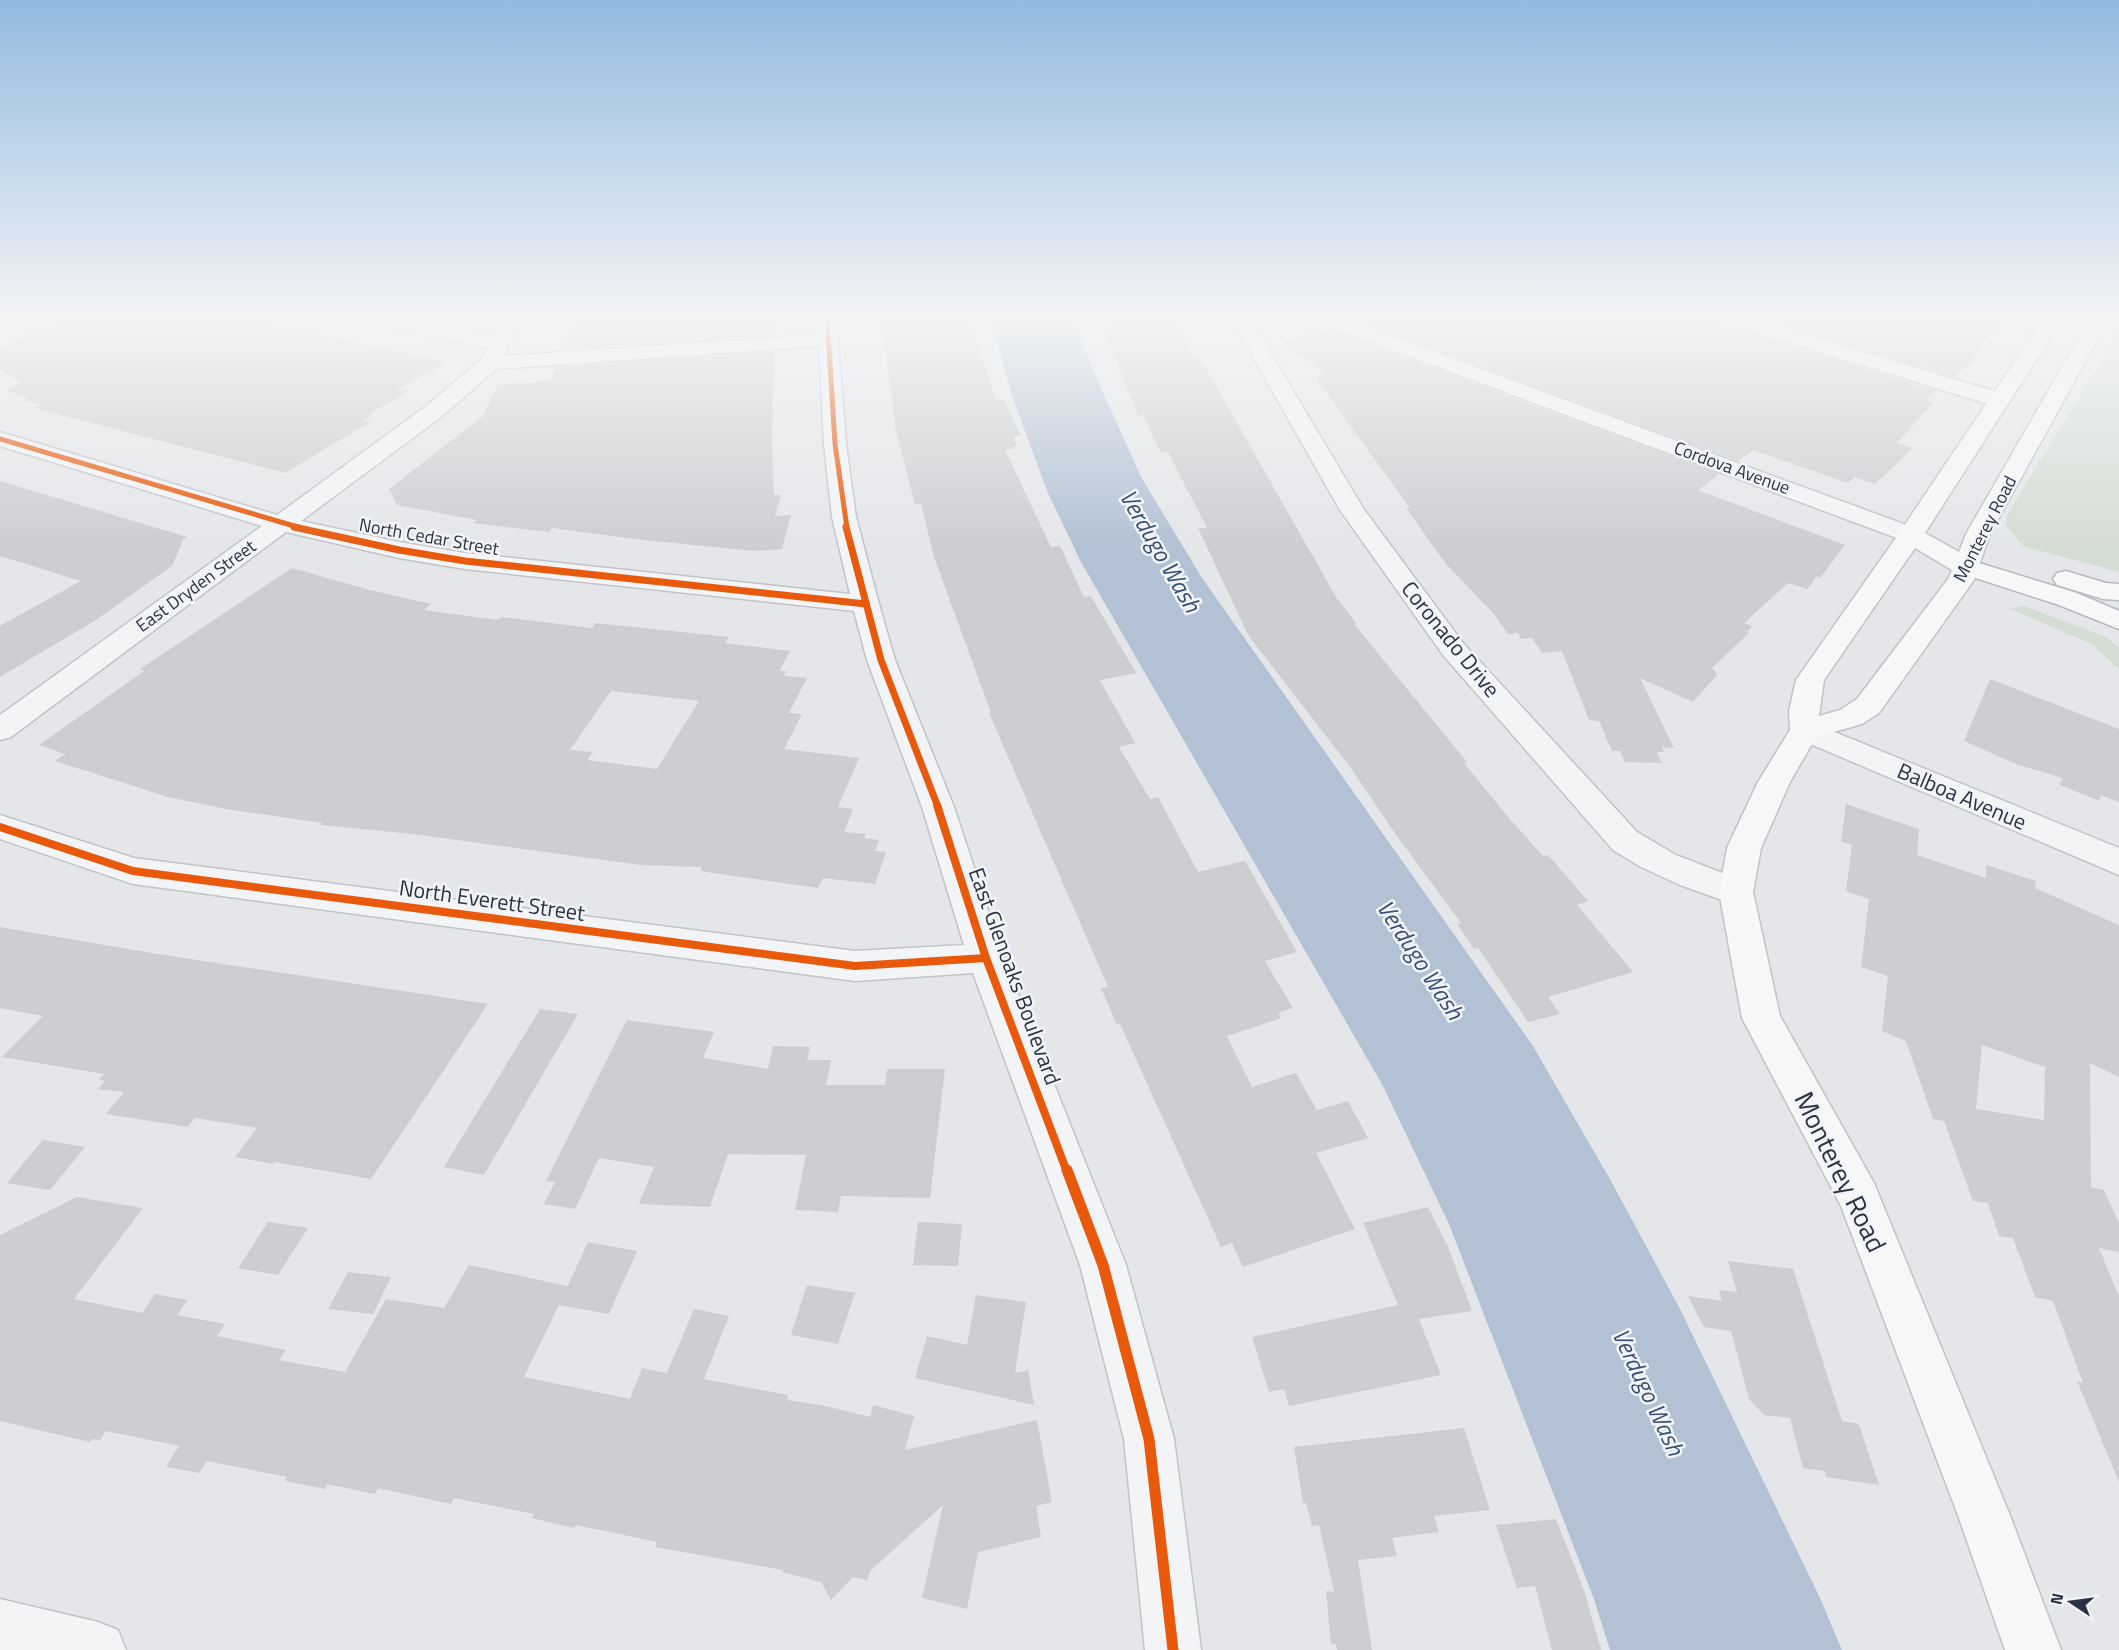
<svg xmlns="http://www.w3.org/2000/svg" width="2119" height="1650" viewBox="0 0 2119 1650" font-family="'Titillium Web',sans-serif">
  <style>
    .green { fill: #d4ddd4 }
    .water { fill: #b2c2d4 }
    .building { fill: #ccced1; fill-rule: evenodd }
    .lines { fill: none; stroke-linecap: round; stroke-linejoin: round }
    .minor-casing { stroke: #c2c4c7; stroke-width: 3 }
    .major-casing { stroke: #c0c3c7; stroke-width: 3 }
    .highway-casing { stroke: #b6b9be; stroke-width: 3 }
    .minor { fill: #f3f4f6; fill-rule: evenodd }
    .major { fill: #f7f7f7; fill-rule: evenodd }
    .highway { fill: #f7f7f7; fill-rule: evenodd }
    .cycleway-far3-casing { stroke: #f2f4f8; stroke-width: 8 }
    .cycleway-far2-casing { stroke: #f2f4f8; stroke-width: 10 }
    .cycleway-far1-casing { stroke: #f2f4f8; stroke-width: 12 }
    .cycleway-casing { stroke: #f2f4f8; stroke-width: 15 }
    .cycleway-far3 { stroke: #e8590c; stroke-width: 5 }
    .cycleway-far2 { stroke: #e8590c; stroke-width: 7 }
    .cycleway-far1 { stroke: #e8590c; stroke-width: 8 }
    .cycleway { stroke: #e8590c; stroke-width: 11 }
    .labels { text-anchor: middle; stroke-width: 5; stroke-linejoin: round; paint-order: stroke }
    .far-street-label { font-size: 18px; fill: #2a3243; stroke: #f2f4f8 }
    .street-label { font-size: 22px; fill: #2a3243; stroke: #f2f4f8 }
    .water-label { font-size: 24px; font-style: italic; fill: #334f78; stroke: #f2f4f8 }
    .near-street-label { font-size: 27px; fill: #2a3243; stroke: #f2f4f8 }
  </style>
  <rect width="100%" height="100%" fill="#e4e6e9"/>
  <!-- green -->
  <g class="green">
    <path d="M 2119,332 L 2119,572 L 2023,546 L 2006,525 L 2007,515 Z"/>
    <path d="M 2024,606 L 2106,637 L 2119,648 L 2119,669 L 2092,644 L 2010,609 Z"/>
  </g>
  <!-- water -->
  <path class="water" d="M 990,315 L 1071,315 L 1100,386 L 1141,477 L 1202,578 L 1533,1046 L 1611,1181 L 1680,1309 L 1820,1598 L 1842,1650 L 1610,1650 L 1594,1599 L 1449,1224 L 1383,1086 L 1081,562 L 1048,493 L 1012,396 Z"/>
  <!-- building -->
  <g class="building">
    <path d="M 77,315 L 225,315 L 447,362 L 395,391 L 410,390 L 369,414 L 373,415 L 363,421 L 370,422 L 285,473 L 34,408 L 41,405 L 24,400 L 28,398 L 5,390 L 22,383 L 0,370 L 0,347 Z"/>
    <path d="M 582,315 L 672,315 L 671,322 L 775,315 L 774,336 L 562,350 L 574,317 Z"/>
    <path d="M 901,315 L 949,315 L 950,323 L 970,321 L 996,400 L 1004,399 L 1021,436 L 1013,436 L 1017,446 L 1014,446 L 1014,449 L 1005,450 L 1051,547 L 1060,546 L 1084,597 L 1091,596 L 1136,673 L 1100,680 L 1135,743 L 1119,747 L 1150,799 L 1158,797 L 1198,872 L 1245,861 L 1297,952 L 1265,961 L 1293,1008 L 1278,1013 L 1281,1018 L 1227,1036 L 1252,1087 L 1296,1073 L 1317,1110 L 1348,1101 L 1368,1138 L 1316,1153 L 1355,1229 L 1243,1267 L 1232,1243 L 1221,1247 L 1120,1024 L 1117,1025 L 1101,988 L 1108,987 L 989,713 L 991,713 L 934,557 L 921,504 L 915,504 L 896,432 L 882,318 Z"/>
    <path d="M 1105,315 L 1172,315 L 1194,356 L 1199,356 L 1336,597 L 1356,623 L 1354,624 L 1467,762 L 1464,763 L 1509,818 L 1543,856 L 1548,855 L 1588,901 L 1577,905 L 1633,972 L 1548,997 L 1560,1014 L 1528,1022 L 1478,948 L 1474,949 L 1457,924 L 1461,923 L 1397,836 L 1350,767 L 1248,635 L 1198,528 L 1207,528 L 1168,452 L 1161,453 L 1143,415 L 1138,416 L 1105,333 L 1113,332 Z"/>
    <path d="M 1396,315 L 1708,315 L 1711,321 L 1936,391 L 1925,400 L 1934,402 L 1897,443 L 1913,448 L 1875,484 L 1855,477 L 1848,483 L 1753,450 L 1738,461 L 1362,323 Z"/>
    <path d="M 1747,315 L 1926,315 L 1961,325 L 1973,315 L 2014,315 L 1979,347 L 1983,348 L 1971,358 L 1975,359 L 1954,377 Z"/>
    <path d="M 1331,330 L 1720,474 L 1698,490 L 1845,545 L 1820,578 L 1817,576 L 1807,589 L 1788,583 L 1744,623 L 1752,626 L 1747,632 L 1749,633 L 1712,668 L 1717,675 L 1693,702 L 1640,678 L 1674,748 L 1662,747 L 1664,752 L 1657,752 L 1662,763 L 1625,762 L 1620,751 L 1612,751 L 1599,721 L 1589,720 L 1562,651 L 1542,653 L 1532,638 L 1521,639 L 1518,633 L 1508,634 L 1494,614 L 1446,564 L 1406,508 L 1410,508 L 1316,378 L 1325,373 L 1281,341 Z"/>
    <path d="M 774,351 L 772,443 L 774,495 L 781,495 L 775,516 L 791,515 L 782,549 L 755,551 L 643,540 L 552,528 L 549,532 L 473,523 L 477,520 L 397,505 L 389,489 L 483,416 L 497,385 L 551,381 L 556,367 Z"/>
    <path d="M 0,481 L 187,537 L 183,540 L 172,566 L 96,620 L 0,677 L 0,626 L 81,581 L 0,556 Z"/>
    <path d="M 292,568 L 366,589 L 431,604 L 424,610 L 498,620 L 501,617 L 592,628 L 595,623 L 691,633 L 729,637 L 725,643 L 790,651 L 779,671 L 786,671 L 784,676 L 807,678 L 789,713 L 802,714 L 784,749 L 859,758 L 838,807 L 853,809 L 844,832 L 866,834 L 864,838 L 879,840 L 875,851 L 886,852 L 875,884 L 823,878 L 818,888 L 700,871 L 702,867 L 641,865 L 413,834 L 321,825 L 322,823 L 226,809 L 168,797 L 55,761 L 65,754 L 39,745 L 144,671 L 140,669 ZM 611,691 L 699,701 L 657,769 L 587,760 L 593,752 L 570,750 Z"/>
    <path d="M 1990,679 L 2119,729 L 2119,802 L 2101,795 L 2099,801 L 2060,785 L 2062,778 L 2016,764 L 1964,741 Z"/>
    <path d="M 1846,804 L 1919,829 L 1917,855 L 1986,878 L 1986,865 L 2036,881 L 2035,888 L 2119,925 L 2119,1077 L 2090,1063 L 2091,1187 L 2104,1190 L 2119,1223 L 2119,1252 L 2099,1248 L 2119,1297 L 2119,1482 L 2077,1381 L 2083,1383 L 2053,1301 L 2035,1297 L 2013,1238 L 1999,1236 L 1988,1203 L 1973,1201 L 1944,1121 L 1933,1119 L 1906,1041 L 1882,1031 L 1888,976 L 1861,967 L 1869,899 L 1846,891 L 1852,845 L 1841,842 ZM 1982,1045 L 2045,1067 L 2044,1120 L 1976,1109 Z"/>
    <path d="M 0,927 L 151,953 L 488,1004 L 371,1179 L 275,1162 L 273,1164 L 235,1157 L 257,1128 L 195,1118 L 188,1127 L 106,1114 L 124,1092 L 98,1089 L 105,1081 L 99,1080 L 104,1074 L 2,1057 L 43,1016 L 0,1008 Z"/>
    <path d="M 540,1009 L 578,1014 L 484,1175 L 444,1167 Z"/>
    <path d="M 627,1020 L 714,1032 L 703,1058 L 768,1069 L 773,1046 L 810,1047 L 807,1060 L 831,1060 L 826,1085 L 885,1085 L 887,1069 L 945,1069 L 930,1198 L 841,1196 L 838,1212 L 795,1210 L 806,1155 L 728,1154 L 710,1207 L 639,1204 L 654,1167 L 599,1158 L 575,1209 L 544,1204 L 555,1182 L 546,1181 Z"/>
    <path d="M 43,1140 L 85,1147 L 50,1190 L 7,1183 Z"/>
    <path d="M 77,1197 L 143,1208 L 74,1299 L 142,1313 L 155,1294 L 187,1300 L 177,1315 L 225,1324 L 217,1336 L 286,1350 L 279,1360 L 345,1372 L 386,1299 L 444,1308 L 469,1265 L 568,1286 L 524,1377 L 630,1399 L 642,1368 L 667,1373 L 694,1309 L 729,1316 L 704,1379 L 788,1395 L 787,1400 L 821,1405 L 870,1417 L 873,1405 L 914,1416 L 905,1450 L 1037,1420 L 1052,1502 L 1036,1506 L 1041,1537 L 978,1552 L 967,1609 L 922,1598 L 943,1505 L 871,1570 L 867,1580 L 853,1577 L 831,1600 L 821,1582 L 782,1572 L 783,1570 L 655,1547 L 657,1542 L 576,1525 L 574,1528 L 532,1518 L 534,1514 L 454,1498 L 451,1504 L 378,1488 L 375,1494 L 327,1484 L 325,1489 L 285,1481 L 287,1477 L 207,1461 L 199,1473 L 166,1467 L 179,1446 L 106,1431 L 100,1440 L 92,1439 L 90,1442 L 0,1421 L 0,1235 Z"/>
    <path d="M 1428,1207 L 1448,1247 L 1472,1311 L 1419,1319 L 1441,1375 L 1289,1406 L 1284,1389 L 1269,1392 L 1252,1337 L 1398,1305 L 1363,1223 Z"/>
    <path d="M 268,1222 L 308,1228 L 278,1275 L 238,1268 Z"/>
    <path d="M 918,1222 L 962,1224 L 958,1266 L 913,1265 Z"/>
    <path d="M 588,1242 L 637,1251 L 609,1314 L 559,1305 Z"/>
    <path d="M 1728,1261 L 1793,1269 L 1842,1421 L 1859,1424 L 1879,1485 L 1826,1477 L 1825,1471 L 1803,1468 L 1790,1418 L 1764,1415 L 1749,1399 L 1731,1331 L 1704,1327 L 1688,1296 L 1722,1301 L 1719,1290 L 1737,1292 Z"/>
    <path d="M 348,1272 L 391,1277 L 373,1314 L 328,1309 Z"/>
    <path d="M 807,1285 L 855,1293 L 838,1344 L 791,1335 Z"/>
    <path d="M 976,1295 L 1026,1302 L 1015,1373 L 1028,1370 L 1034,1405 L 915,1378 L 927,1336 L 967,1345 Z"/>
    <path d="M 1464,1428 L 1490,1510 L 1434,1516 L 1439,1532 L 1392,1538 L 1397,1556 L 1358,1560 L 1372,1650 L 1337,1650 L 1336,1644 L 1331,1644 L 1326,1591 L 1334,1592 L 1319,1525 L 1312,1526 L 1306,1503 L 1303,1503 L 1294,1447 Z"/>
    <path d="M 1556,1519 L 1585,1593 L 1601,1650 L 1552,1650 L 1535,1586 L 1517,1588 L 1496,1525 Z"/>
  </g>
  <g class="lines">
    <!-- minor casing -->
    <g class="minor-casing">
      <g id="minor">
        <path d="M 345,315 L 384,315 L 494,337 L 503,315 L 522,315 L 504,356 L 819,335 L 818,315 L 836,315 L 846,444 L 856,517 L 879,604 L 895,660 L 954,807 L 1004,958 L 1126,1265 L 1174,1439 L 1201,1650 L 1145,1650 L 1124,1439 L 1080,1265 L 973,973 L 855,981 L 133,884 L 0,839 L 0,815 L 134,858 L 855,951 L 964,945 L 922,807 L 867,660 L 854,611 L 465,569 L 399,558 L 286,532 L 11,737 L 0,740 L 0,715 L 262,526 L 0,446 L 0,432 L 277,515 L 425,407 L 482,359 L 489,348 L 354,321 L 347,319 ZM 819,346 L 824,444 L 832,517 L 850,594 L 465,553 L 399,542 L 301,521 L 441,417 L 496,369 Z"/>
        <path d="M 1229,315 L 1248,315 L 1363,508 L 1463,643 L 1637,832 L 1676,855 L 1748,883 L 1753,892 L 1748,901 L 1736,905 L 1680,885 L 1639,866 L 1613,850 L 1443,655 L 1340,510 Z"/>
        <path d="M 1307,315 L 1334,315 L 1920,530 L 1923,535 L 1920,540 L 1911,542 L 1902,540 L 1309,319 Z"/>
        <path d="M 1710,315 L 1739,315 L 2007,395 L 2010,400 L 2007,405 L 1999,406 L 1991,405 L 1712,319 Z"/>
        <path d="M 1805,720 L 2119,848 L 2119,875 L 1794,737 L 1790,730 L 1794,723 Z"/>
        <path d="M 0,1599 L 98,1622 L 118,1630 L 126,1650 L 0,1650 Z"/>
      </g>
    </g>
    <!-- major casing -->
    <g class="major-casing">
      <path id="major" d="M 2046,315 L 2065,315 L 1925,533 L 1959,552 L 1966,534 L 2092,315 L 2111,315 L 1990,534 L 1974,580 L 1879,713 L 1862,724 L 1816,737 L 1790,782 L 1761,848 L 1753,892 L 1780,1016 L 1874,1183 L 2011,1518 L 2061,1650 L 2005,1650 L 1959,1518 L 1841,1206 L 1742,1018 L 1719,892 L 1727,848 L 1758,782 L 1790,730 L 1789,711 L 1796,680 L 1900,532 ZM 1915,548 L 1952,570 L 1948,579 L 1857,699 L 1840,710 L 1819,716 L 1824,680 Z"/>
    </g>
    <!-- highway casing -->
    <g class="highway-casing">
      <g id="highway">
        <path d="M 1966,559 L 2077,593 L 2119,611 L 2119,629 L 2059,605 L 1957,572 L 1953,567 L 1957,562 Z"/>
        <path d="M 2066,571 L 2106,583 L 2119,584 L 2119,600 L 2103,599 L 2057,585 L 2053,579 L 2057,573 Z"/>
      </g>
    </g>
    <!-- minor -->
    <use href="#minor" class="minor"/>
    <!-- major -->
    <use href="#major" class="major"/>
    <!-- highway -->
    <use href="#highway" class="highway"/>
    <!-- cycleway-far3 casing -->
    <g class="cycleway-far3-casing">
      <g id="cycleway-far3">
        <path d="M 827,315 L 835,444 L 847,528"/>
        <path d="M 0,439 L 301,528"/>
      </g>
    </g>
    <!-- cycleway-far2 casing -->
    <g class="cycleway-far2-casing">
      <g id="cycleway-far2">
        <path d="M 294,527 L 399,550 L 465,561 L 866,604"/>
        <path d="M 846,527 L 881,660 L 938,807"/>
      </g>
    </g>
    <!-- cycleway-far1 casing -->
    <g class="cycleway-far1-casing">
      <g id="cycleway-far1">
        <path d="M 937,805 L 986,958 L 1067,1172"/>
        <path d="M 0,827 L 133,871 L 855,966 L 986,958"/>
      </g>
    </g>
    <!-- cycleway casing -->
    <g class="cycleway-casing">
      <path id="cycleway" d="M 1067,1170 L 1103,1265 L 1149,1439 L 1173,1650"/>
    </g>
    <!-- cycleway-far3 -->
    <use href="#cycleway-far3" class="cycleway-far3"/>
    <!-- cycleway-far2 -->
    <use href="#cycleway-far2" class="cycleway-far2"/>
    <!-- cycleway-far1 -->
    <use href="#cycleway-far1" class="cycleway-far1"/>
    <!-- cycleway -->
    <use href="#cycleway" class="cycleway"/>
  </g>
  <!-- sky -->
  <linearGradient id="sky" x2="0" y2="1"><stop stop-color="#92bae0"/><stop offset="0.58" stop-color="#f3f4f5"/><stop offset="1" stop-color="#f3f4f5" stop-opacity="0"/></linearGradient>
  <rect width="2119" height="546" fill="url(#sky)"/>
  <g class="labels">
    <!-- far-street labels -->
    <g class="far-street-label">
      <text transform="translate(1732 468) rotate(20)" y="6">Cordova Avenue</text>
      <text transform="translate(1985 529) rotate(-63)" y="6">Monterey Road</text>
      <text transform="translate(429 537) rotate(10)" y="6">North Cedar Street</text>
      <text transform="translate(196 586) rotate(-36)" y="6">East Dryden Street</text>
    </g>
    <!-- street labels -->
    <g class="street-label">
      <text transform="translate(1451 639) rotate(51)" y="8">Coronado Drive</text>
      <text transform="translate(1962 796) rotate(23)" y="8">Balboa Avenue</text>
      <text transform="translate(492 900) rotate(8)" y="8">North Everett Street</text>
      <text transform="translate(1015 976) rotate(70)" y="8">East Glenoaks Boulevard</text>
    </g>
    <!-- water labels -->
    <g class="water-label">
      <text transform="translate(1160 551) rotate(60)" y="8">Verdugo Wash</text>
      <text transform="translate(1420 960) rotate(57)" y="8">Verdugo Wash</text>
      <text transform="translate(1648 1392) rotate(65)" y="8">Verdugo Wash</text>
    </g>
    <!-- near-street labels -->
    <g class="near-street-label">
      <text transform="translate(1840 1172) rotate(64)" y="9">Monterey Road</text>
    </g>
  </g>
  <!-- north arrow -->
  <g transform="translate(2071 1602) rotate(283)" stroke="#f2f4f8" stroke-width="4.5" paint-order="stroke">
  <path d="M0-4.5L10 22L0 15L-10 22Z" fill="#2a3243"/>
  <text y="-9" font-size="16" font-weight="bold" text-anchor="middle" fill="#2a3243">N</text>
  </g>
</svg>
